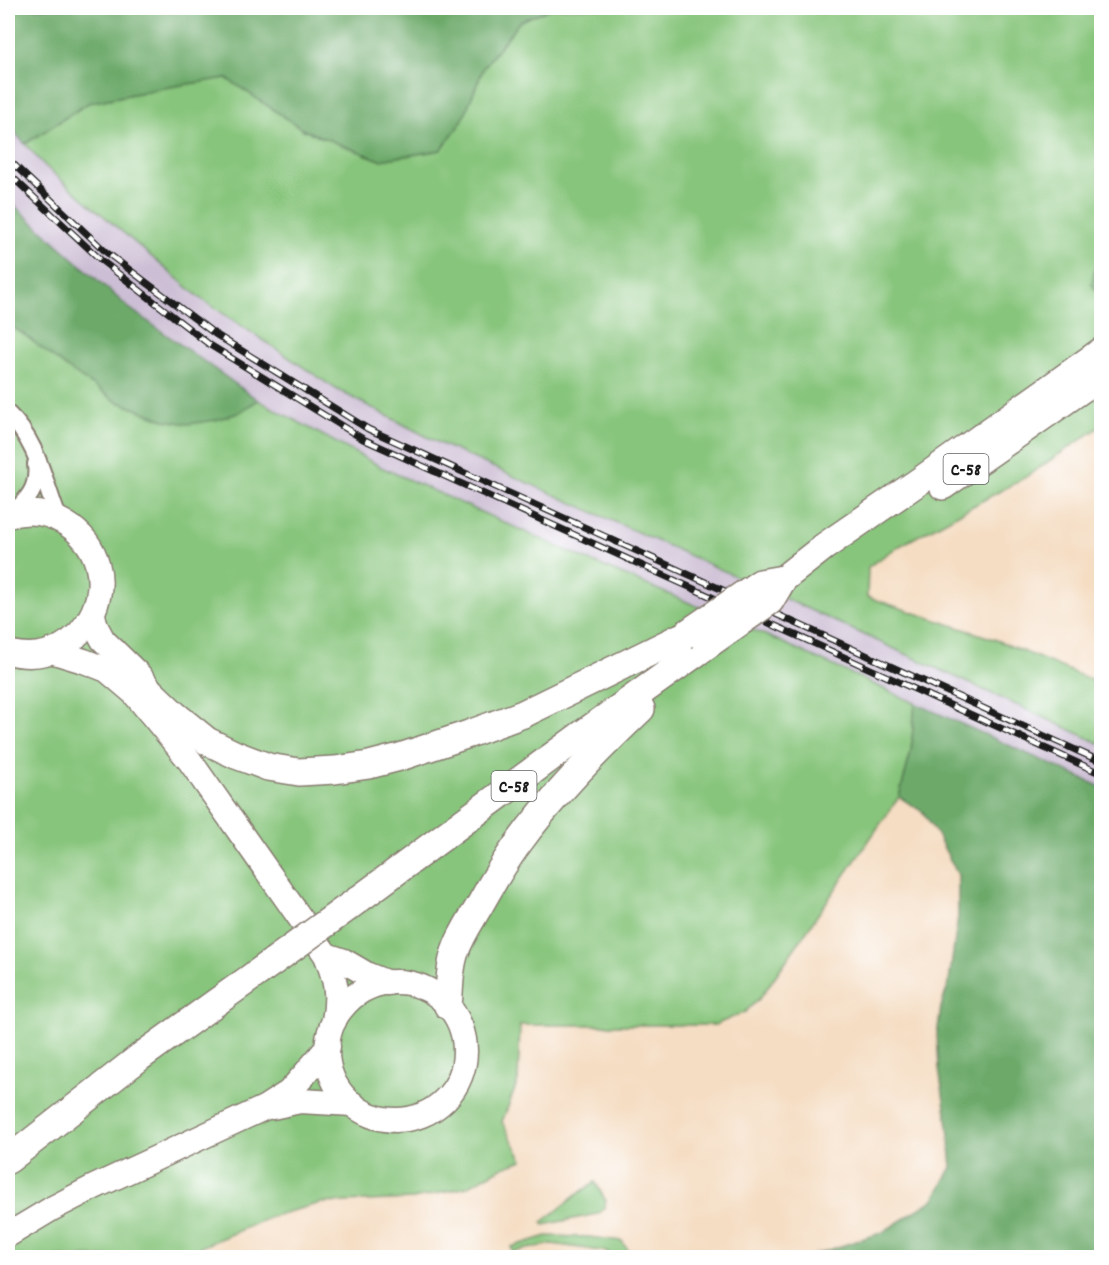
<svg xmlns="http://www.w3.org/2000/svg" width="1109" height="1265" viewBox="0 0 1109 1265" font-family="Dekko,sans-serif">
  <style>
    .industrial { fill: #ccbed4 }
    .green { fill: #87c57b; stroke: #52704c; stroke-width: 1.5 }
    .forest { fill: #6daa6b; stroke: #446344; stroke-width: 1.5 }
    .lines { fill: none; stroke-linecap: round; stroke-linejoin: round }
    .street-casing { stroke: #887c70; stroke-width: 20 }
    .secondary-casing { stroke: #887c70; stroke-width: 27 }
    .primary-casing { stroke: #887c70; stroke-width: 30 }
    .street { stroke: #fff; stroke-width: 16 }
    .secondary { stroke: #fff; stroke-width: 24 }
    .primary { stroke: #fff; stroke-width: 27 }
    .rail-casing { stroke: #1c1c1c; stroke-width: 7 }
    .rail { stroke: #fff; stroke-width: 4.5; stroke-dasharray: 14; stroke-linecap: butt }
    .primary-bridge-casing { stroke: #887c70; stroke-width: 30; stroke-linecap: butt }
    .primary-bridge { stroke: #fff; stroke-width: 27 }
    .labels { text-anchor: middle; stroke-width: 6; stroke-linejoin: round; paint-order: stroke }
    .shield { fill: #fff; stroke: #606060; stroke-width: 1.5 }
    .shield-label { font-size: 18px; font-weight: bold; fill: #1c1c1c }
  </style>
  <rect width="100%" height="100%" fill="#fff"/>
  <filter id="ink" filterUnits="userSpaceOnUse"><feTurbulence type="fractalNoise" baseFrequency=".0167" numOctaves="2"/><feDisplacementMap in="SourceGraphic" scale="12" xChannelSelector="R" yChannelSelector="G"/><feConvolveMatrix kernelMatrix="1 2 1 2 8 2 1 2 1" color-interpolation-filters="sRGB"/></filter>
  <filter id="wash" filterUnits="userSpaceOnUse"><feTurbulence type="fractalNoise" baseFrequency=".008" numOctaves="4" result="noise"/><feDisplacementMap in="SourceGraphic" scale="24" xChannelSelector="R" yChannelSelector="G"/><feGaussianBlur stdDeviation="1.35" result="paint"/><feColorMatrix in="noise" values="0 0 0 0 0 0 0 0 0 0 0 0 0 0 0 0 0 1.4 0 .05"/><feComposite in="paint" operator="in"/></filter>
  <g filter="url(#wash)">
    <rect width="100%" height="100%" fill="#f5ddc3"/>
    <!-- industrial -->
    <path class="industrial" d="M 8,125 L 45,166 L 200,298 L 336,389 L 437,442 L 797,604 L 1101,744 L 1101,787 L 777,640 L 588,560 L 383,468 L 258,400 L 129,308 L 8,200 Z"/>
    <!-- green -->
    <g class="green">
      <path d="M 552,8 L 1101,8 L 1102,253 L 1097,258 L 1092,284 L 1101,298 L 1101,426 L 1024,478 L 896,548 L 868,567 L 867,597 L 994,639 L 1101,684 L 1101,744 L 797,604 L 437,442 L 336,389 L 200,298 L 45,166 L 25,144 L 88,103 L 163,88 L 226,78 L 304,130 L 380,160 L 441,150 L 462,121 L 484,67 L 520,21 Z"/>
      <path d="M 8,324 L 22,333 L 67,368 L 116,401 L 164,420 L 238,413 L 258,400 L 383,468 L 588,560 L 777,640 L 915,703 L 911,752 L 899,797 L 761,997 L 745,1012 L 715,1025 L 520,1025 L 518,1081 L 502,1122 L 523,1160 L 503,1167 L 467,1187 L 413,1199 L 321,1203 L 273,1216 L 178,1257 L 8,1257 Z"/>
      <path d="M 595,1182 L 606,1201 L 603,1210 L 597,1214 L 544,1225 L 542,1222 C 560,1209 576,1194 595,1182 Z"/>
      <path d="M 547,1236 L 589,1237 L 622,1241 L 633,1257 L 612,1257 L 608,1252 L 552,1244 L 513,1252 L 511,1247 Z"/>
    </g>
    <!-- forest -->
    <g class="forest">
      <path d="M 8,8 L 552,8 L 520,21 L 484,67 L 462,121 L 441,150 L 380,160 L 304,130 L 226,78 L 163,88 L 88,103 L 25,144 L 8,125 Z"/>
      <path d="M 8,200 L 129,308 L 258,400 L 238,413 L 216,420 L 188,424 L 164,420 L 116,401 L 67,368 L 22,333 L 8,324 Z"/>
      <path d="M 1101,253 L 1101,298 L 1092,284 L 1097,258 Z"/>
      <path d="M 915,703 L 1101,787 L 1101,1257 L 808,1257 L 883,1232 L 933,1200 L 952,1167 L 948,1126 L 939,1069 L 937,1035 L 941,1007 L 949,982 L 958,916 L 958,875 L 936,833 L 923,812 L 899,797 L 911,752 Z"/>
    </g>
  </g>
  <g filter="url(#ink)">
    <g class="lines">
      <!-- street casing -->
      <g class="street-casing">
        <g id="street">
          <path d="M 8,414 C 38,442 44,483 59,520"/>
          <path d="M 10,515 C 28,500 39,488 36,464"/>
        </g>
      </g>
      <!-- secondary casing -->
      <g class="secondary-casing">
        <g id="secondary">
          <path d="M 8,516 C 27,510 47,512 65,523 C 136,566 88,674 8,652"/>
          <path d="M 93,615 L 96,627 L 103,640 L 139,675 L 151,690"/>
          <path d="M 51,651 L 84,661 L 107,670 L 134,693 L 190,761 L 326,955 C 336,981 339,994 334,1021"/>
          <path d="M 326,955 L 344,961 L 368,975 L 388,983"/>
          <circle cx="396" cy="1051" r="69"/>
          <path d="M 272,1107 L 300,1101 L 353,1104"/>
          <path d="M 8,1235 L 53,1208 L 92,1188 L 264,1108 L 289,1092 L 305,1074 L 328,1047"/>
        </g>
      </g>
      <!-- primary casing -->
      <g class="primary-casing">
        <g id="primary">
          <path d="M 943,486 L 1102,375"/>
          <path d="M 783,579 L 825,546 L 924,478 L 1102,351"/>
          <path d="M 153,694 L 175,715 L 207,741 L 236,755 L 268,767 L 299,772 L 335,770 L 369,765 L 400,757 L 469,734 L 523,714 L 683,636"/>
          <path d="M 347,908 L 581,735 L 706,646"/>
          <path d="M 448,1006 C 450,988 449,968 455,952 C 461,934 472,919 481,903 C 492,883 504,863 517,845 C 553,795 597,751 641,709"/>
          <path d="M 8,1160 L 140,1057 L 274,961"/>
        </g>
      </g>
      <!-- street -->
      <use href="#street" class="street"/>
      <!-- secondary -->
      <use href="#secondary" class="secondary"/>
      <!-- primary -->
      <use href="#primary" class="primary"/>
      <!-- rail casing -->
      <g class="rail-casing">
        <g id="rail">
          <path d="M 8,159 L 106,252 L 215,334 L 368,429 L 1102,762"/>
          <path d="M 8,173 L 102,261 L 210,345 L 363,439 L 1102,774"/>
        </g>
      </g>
      <!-- rail -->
      <use href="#rail" class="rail"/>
      <!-- primary-bridge casing -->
      <g class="primary-bridge-casing">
        <g id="primary-bridge">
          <path d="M 683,636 L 760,583 L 783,579"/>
          <path d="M 706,646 L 770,601 L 783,579"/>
          <path d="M 274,961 L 347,908"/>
        </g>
      </g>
      <!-- primary-bridge -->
      <use href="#primary-bridge" class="primary-bridge"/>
    </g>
  </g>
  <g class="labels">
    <!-- shield labels -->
    <g class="shield">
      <rect x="943.5" y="454" width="45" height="30" rx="4.5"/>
      <rect x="491.5" y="771" width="45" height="30" rx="4.5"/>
    </g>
    <g class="shield-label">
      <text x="966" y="475">C-58</text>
      <text x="514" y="792">C-58</text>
    </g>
  </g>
  <!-- margin -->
  <rect width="1109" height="1265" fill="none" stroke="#fff" stroke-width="30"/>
</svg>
